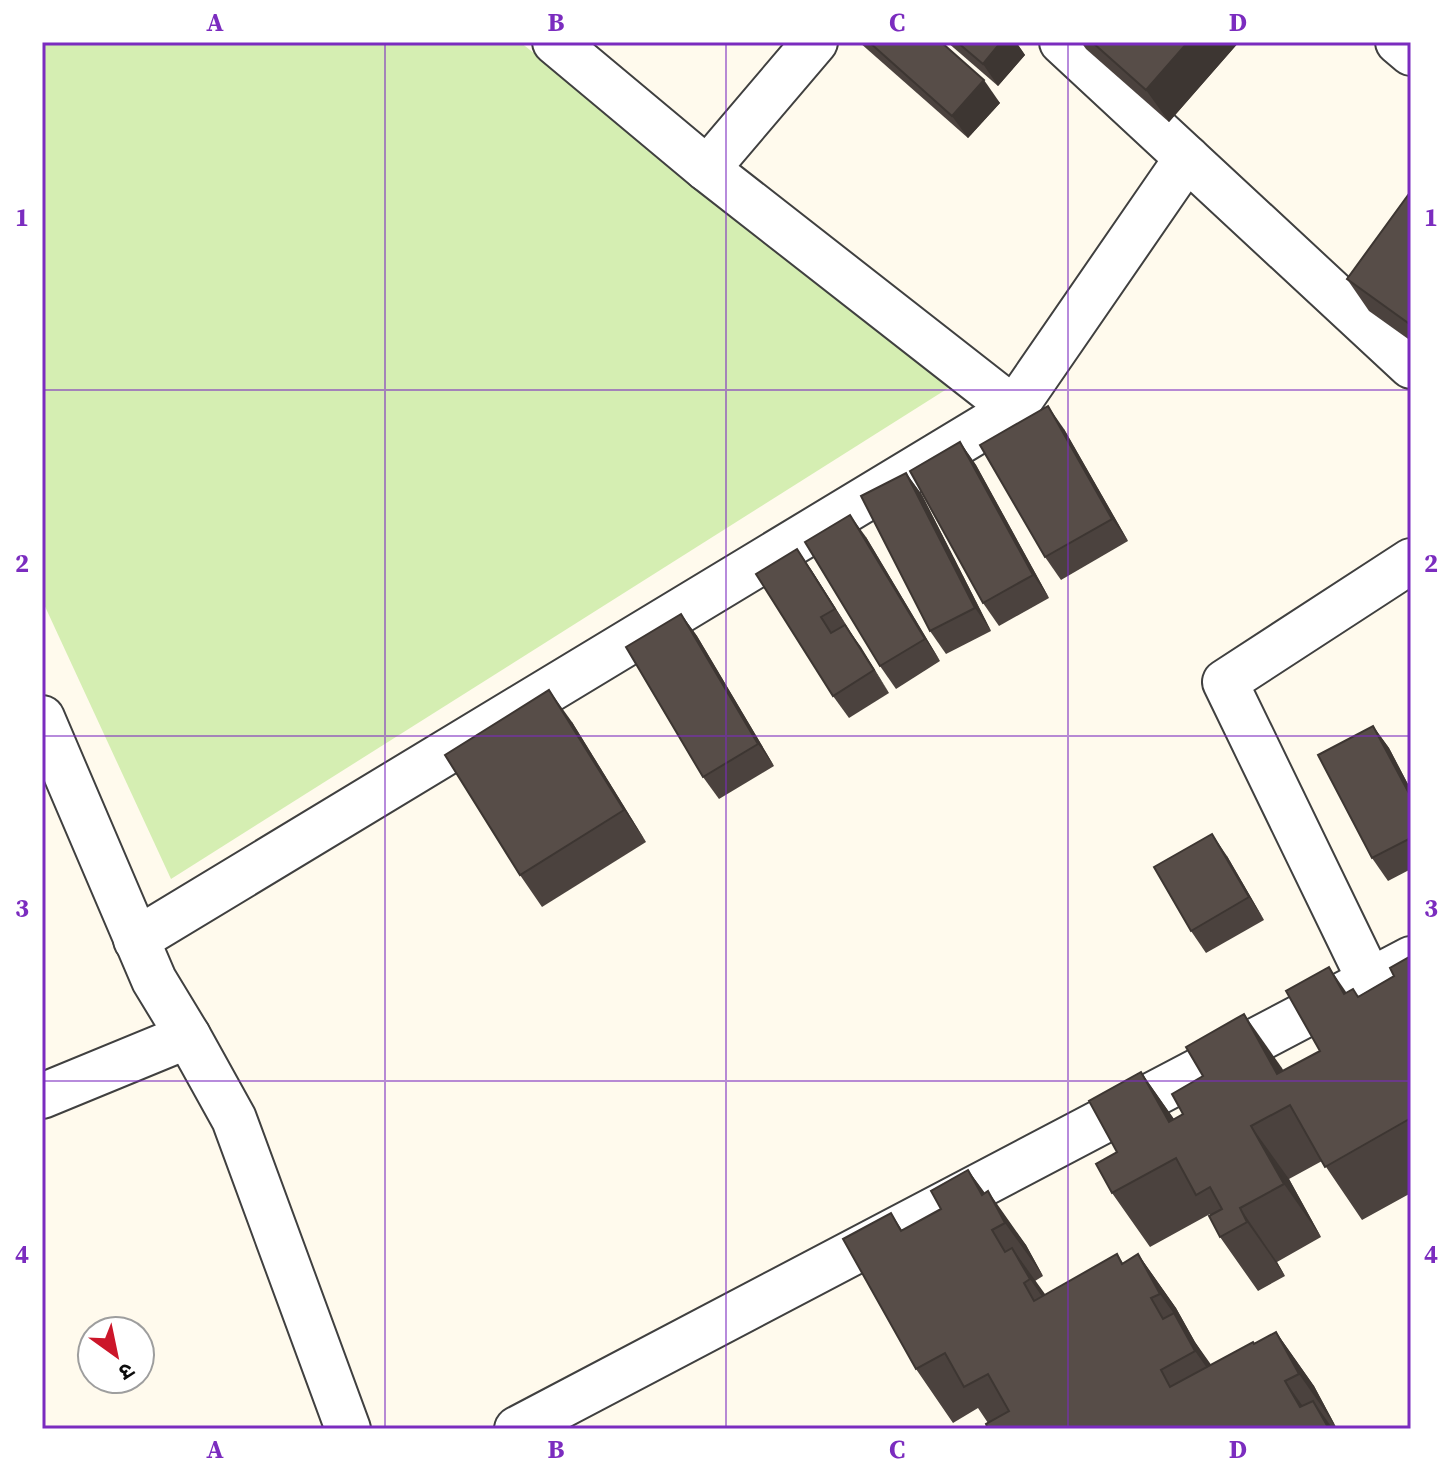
<svg xmlns="http://www.w3.org/2000/svg" width="1453" height="1471" viewBox="0 0 1453 1471" font-family="'Source Serif 4','Noto Sans Devanagari',serif">
  <style>
    .green { fill: #d5eeb2 }
    .lines { fill: none; stroke-linecap: round; stroke-linejoin: round }
    .minor-casing { stroke: #404040; stroke-width: 48 }
    .tertiary-casing { stroke: #404040; stroke-width: 48 }
    .minor { stroke: #fff; stroke-width: 44 }
    .tertiary { stroke: #fff; stroke-width: 44 }
    .wall { fill: #4b423e }
    .shaded-wall { fill: #3d3632 }
    .building { fill: #574d48; stroke: #3d3632; stroke-width: 2 }
    .grid { fill: none; stroke: #7b2cbf; stroke-width: 2; stroke-opacity: 0.55 }
    .neatline { fill: none; stroke: #7b2cbf; stroke-width: 3 }
    .grid-label { font-size: 26px; text-anchor: middle; font-weight: bold; fill: #7b2cbf }
  </style>
  <rect width="100%" height="100%" fill="#fffaed"/>
  <!-- green -->
  <path class="green" d="M 42,42 L 520,42 L 950,387 L 171,879 L 42,600 Z"/>
  <g class="lines">
    <!-- minor casing -->
    <g class="minor-casing">
      <g id="minor">
        <path d="M 555,42 L 707,169 L 1014,409"/>
        <path d="M 1062,42 L 1411,366"/>
        <path d="M 707,169 L 815,42"/>
        <path d="M 42,718 L 154,980 L 188,1036 L 234,1119 L 348,1429"/>
        <path d="M 136,940 L 1014,409 L 1187,158"/>
        <path d="M 1370,981 L 1225,682 L 1411,561"/>
        <path d="M 42,1096 L 188,1036"/>
        <path d="M 517,1429 L 1411,959"/>
      </g>
    </g>
    <!-- tertiary casing -->
    <g class="tertiary-casing">
      <path id="tertiary" d="M 1398,42 L 1411,53"/>
    </g>
    <!-- minor -->
    <use href="#minor" class="minor"/>
    <!-- tertiary -->
    <use href="#tertiary" class="tertiary"/>
  </g>
  <!-- wall -->
  <g class="wall">
    <path d="M 859,42 L 941,42 L 1000,103 L 968,138 Z"/>
    <path d="M 947,42 L 1016,42 L 1025,55 L 998,86 Z"/>
    <path d="M 1081,42 L 1239,42 L 1169,122 L 1086,49 Z"/>
    <path d="M 1411,191 L 1411,341 L 1369,311 L 1347,279 Z"/>
    <path d="M 1064,429 L 1128,541 L 1061,580 L 1045,557 Z"/>
    <path d="M 960,442 L 976,465 L 1049,598 L 999,626 L 983,603 Z"/>
    <path d="M 906,473 L 922,495 L 991,631 L 946,654 L 930,631 Z"/>
    <path d="M 866,537 L 940,661 L 896,689 L 880,666 Z"/>
    <path d="M 797,549 L 812,571 L 889,693 L 849,718 L 833,696 Z"/>
    <path d="M 681,614 L 697,636 L 774,766 L 719,799 L 703,777 Z"/>
    <path d="M 572,722 L 646,842 L 542,907 L 520,875 Z"/>
    <path d="M 1373,726 L 1389,748 L 1411,790 L 1411,869 L 1388,881 L 1372,858 Z"/>
    <path d="M 1227,856 L 1264,920 L 1206,953 L 1191,931 Z"/>
    <path d="M 1411,956 L 1411,1193 L 1362,1220 L 1322,1161 L 1289,1179 L 1321,1237 L 1277,1262 L 1285,1276 L 1258,1291 L 1220,1237 L 1210,1214 L 1150,1247 L 1112,1193 L 1117,1152 L 1141,1072 L 1174,1119 L 1283,1071 L 1320,1051 L 1347,992 L 1359,996 L 1394,976 Z"/>
    <path d="M 968,1170 L 985,1193 L 1026,1245 L 1043,1276 L 1035,1281 L 1045,1295 L 1117,1254 L 1123,1263 L 1138,1254 L 1176,1308 L 1195,1342 L 1210,1365 L 1254,1344 L 1276,1332 L 1314,1386 L 1336,1427 L 1333,1429 L 988,1429 L 988,1423 L 978,1408 L 953,1423 L 916,1369 L 891,1213 L 902,1230 L 941,1209 Z"/>
  </g>
  <!-- shaded-wall -->
  <g class="shaded-wall">
    <path d="M 1001,42 L 1016,42 L 1025,55 L 998,86 L 983,64 Z"/>
    <path d="M 1188,42 L 1239,42 L 1169,122 L 1146,90 Z"/>
    <path d="M 984,80 L 1000,103 L 968,138 L 952,116 Z"/>
    <path d="M 1048,406 L 1064,429 L 1128,541 L 1112,519 Z"/>
    <path d="M 960,442 L 976,465 L 1049,598 L 1033,575 Z"/>
    <path d="M 906,473 L 922,495 L 991,631 L 975,608 Z"/>
    <path d="M 850,515 L 866,537 L 940,661 L 925,639 Z"/>
    <path d="M 797,549 L 812,571 L 850,631 L 835,609 Z"/>
    <path d="M 681,614 L 697,636 L 774,766 L 758,744 Z"/>
    <path d="M 845,625 L 861,647 L 889,693 L 874,670 Z"/>
    <path d="M 549,690 L 572,722 L 646,842 L 624,810 Z"/>
    <path d="M 1373,726 L 1389,748 L 1411,790 L 1411,797 Z"/>
    <path d="M 1212,834 L 1227,856 L 1264,920 L 1249,897 Z"/>
    <path d="M 1329,967 L 1366,1021 L 1344,994 Z"/>
    <path d="M 1244,1014 L 1282,1068 L 1315,1128 L 1277,1074 Z"/>
    <path d="M 1141,1072 L 1178,1125 L 1169,1122 Z"/>
    <path d="M 1251,1126 L 1289,1179 L 1321,1237 L 1284,1184 Z"/>
    <path d="M 968,1170 L 1005,1222 L 988,1191 L 1026,1245 L 1043,1276 L 1005,1223 L 982,1195 Z"/>
    <path d="M 1240,1208 L 1277,1262 L 1285,1276 L 1247,1222 Z"/>
    <path d="M 1012,1248 L 1050,1301 L 1067,1333 L 1030,1279 Z"/>
    <path d="M 1138,1254 L 1176,1308 L 1195,1342 L 1212,1366 L 1233,1405 L 1195,1351 L 1177,1318 L 1160,1294 Z"/>
    <path d="M 1276,1332 L 1314,1386 L 1336,1427 L 1299,1374 Z"/>
    <path d="M 1285,1381 L 1319,1429 L 1300,1407 Z"/>
    <path d="M 1313,1401 L 1333,1429 L 1329,1429 Z"/>
  </g>
  <!-- building -->
  <g class="building">
    <path d="M 869,42 L 941,42 L 984,80 L 952,116 Z"/>
    <path d="M 957,42 L 1001,42 L 983,64 Z"/>
    <path d="M 1092,42 L 1188,42 L 1146,90 Z"/>
    <path d="M 1411,191 L 1411,325 L 1347,279 Z"/>
    <path d="M 1048,406 L 1112,519 L 1045,557 L 980,445 Z"/>
    <path d="M 960,442 L 1033,575 L 983,603 L 910,471 Z"/>
    <path d="M 906,473 L 975,608 L 930,631 L 861,496 Z"/>
    <path d="M 850,515 L 925,639 L 880,666 L 805,542 Z"/>
    <path d="M 797,549 L 835,609 L 821,617 L 831,633 L 845,625 L 874,670 L 833,696 L 756,574 Z"/>
    <path d="M 681,614 L 758,744 L 703,777 L 626,647 Z"/>
    <path d="M 549,690 L 624,810 L 520,875 L 445,755 Z"/>
    <path d="M 1373,726 L 1411,797 L 1411,838 L 1372,858 L 1318,755 Z"/>
    <path d="M 1212,834 L 1249,897 L 1191,931 L 1154,867 Z"/>
    <path d="M 1411,956 L 1411,1118 L 1325,1167 L 1290,1105 L 1251,1126 L 1284,1184 L 1240,1208 L 1247,1222 L 1220,1237 L 1209,1216 L 1222,1209 L 1210,1187 L 1196,1195 L 1176,1158 L 1112,1193 L 1096,1164 L 1117,1152 L 1089,1101 L 1141,1072 L 1169,1122 L 1183,1114 L 1172,1094 L 1203,1076 L 1186,1047 L 1244,1014 L 1277,1074 L 1320,1051 L 1286,991 L 1329,967 L 1344,994 L 1353,989 L 1358,997 L 1394,976 L 1390,968 Z"/>
    <path d="M 968,1170 L 982,1195 L 988,1191 L 1005,1223 L 992,1230 L 1005,1252 L 1012,1248 L 1030,1279 L 1024,1283 L 1034,1301 L 1117,1254 L 1122,1264 L 1138,1254 L 1160,1294 L 1151,1298 L 1163,1319 L 1174,1313 L 1195,1351 L 1161,1370 L 1170,1387 L 1253,1342 L 1254,1344 L 1276,1332 L 1299,1374 L 1285,1381 L 1300,1407 L 1313,1401 L 1329,1429 L 988,1429 L 986,1424 L 1009,1411 L 988,1374 L 964,1387 L 945,1353 L 916,1369 L 843,1239 L 891,1213 L 901,1231 L 941,1209 L 931,1191 Z"/>
  </g>
  <!-- grid -->
  <path class="grid" d="M 385,42 L 385,1429M 726,42 L 726,1429M 1068,42 L 1068,1429M 42,390 L 1411,390M 42,736 L 1411,736M 42,1081 L 1411,1081"/>
  <!-- border -->
  <rect width="1453" height="1471" fill="none" stroke="#ffffff" stroke-width="88"/>
  <!-- north arrow -->
  <g transform="translate(116 1355) rotate(147)"><circle r="38" fill="#ffffff" stroke="#9e9e9e" stroke-width="2"/>
  <path d="M0-6L14 30L0 20L-14 30Z" fill="#cc162a"/>
  <text y="-12" font-size="22" font-weight="bold" text-anchor="middle" fill="#0d0d0d">उ</text>
  </g>
  <rect x="44" y="44" width="1365" height="1383" class="neatline"/>
  <g class="grid-label">
    <text x="215" y="31">A</text>
    <text x="556" y="31">B</text>
    <text x="897" y="31">C</text>
    <text x="1238" y="31">D</text>
    <text x="22" y="226">1</text>
    <text x="1431" y="226">1</text>
    <text x="22" y="572">2</text>
    <text x="1431" y="572">2</text>
    <text x="22" y="917">3</text>
    <text x="1431" y="917">3</text>
    <text x="22" y="1263">4</text>
    <text x="1431" y="1263">4</text>
    <text x="215" y="1458">A</text>
    <text x="556" y="1458">B</text>
    <text x="897" y="1458">C</text>
    <text x="1238" y="1458">D</text>
  </g>
</svg>
